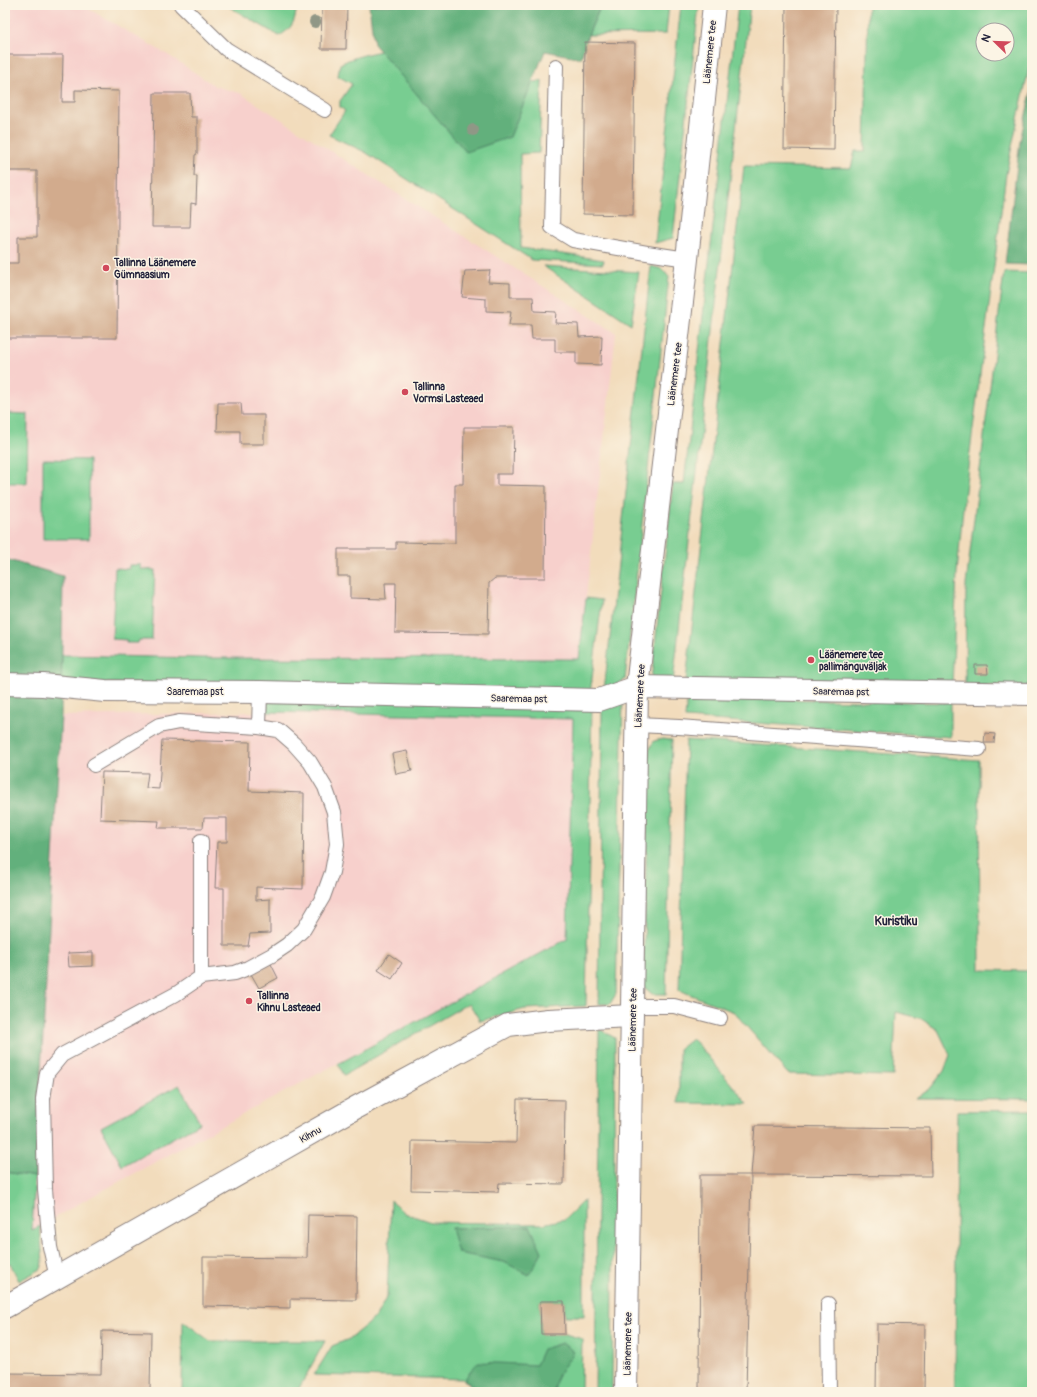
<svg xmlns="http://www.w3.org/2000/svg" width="1037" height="1397" viewBox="0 0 1037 1397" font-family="Pangolin,sans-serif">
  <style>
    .built { fill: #f7d0cc }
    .green { fill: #78cd91; stroke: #4d7866; fill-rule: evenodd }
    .forest { fill: #62b07b; stroke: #42695b }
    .building { fill: #d2ab8d }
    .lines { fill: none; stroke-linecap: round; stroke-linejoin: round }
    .lane-casing { stroke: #8a7f7c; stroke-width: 16 }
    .street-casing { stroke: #8a7f7c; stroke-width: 24 }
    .lane { stroke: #fff; stroke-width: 14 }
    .street { stroke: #fff; stroke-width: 22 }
    .tree { fill: #909786 }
    .poi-dot { fill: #d1495b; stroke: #fcf5e5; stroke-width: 1.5 }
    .labels { text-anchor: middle; stroke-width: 3; stroke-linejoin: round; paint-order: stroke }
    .street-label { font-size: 10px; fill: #22223b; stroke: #fcf5e5 }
    .poi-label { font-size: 10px; font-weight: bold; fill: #22223b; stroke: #fcf5e5; text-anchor: start }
    .quarter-label { font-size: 12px; font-weight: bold; fill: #22223b; stroke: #fcf5e5 }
  </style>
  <rect width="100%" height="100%" fill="#fcf5e5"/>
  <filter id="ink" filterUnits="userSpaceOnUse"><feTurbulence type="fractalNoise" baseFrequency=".025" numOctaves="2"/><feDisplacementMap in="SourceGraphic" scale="8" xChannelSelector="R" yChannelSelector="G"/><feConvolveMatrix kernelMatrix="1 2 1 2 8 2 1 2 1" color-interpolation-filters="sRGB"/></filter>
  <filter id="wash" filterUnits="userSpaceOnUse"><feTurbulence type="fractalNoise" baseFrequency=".012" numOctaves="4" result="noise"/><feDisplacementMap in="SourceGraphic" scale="16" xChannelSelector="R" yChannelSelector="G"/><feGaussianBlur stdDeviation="0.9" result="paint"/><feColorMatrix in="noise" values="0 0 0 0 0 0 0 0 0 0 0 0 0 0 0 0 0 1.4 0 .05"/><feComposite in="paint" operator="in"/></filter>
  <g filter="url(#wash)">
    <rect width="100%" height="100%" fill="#f2dcbc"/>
    <!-- built -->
    <g class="built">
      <path d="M 5,5 L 82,5 L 168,55 L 215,86 L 240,93 L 616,333 L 579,659 L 202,658 L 5,654 Z"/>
      <path d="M 260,712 L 573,719 L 567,939 L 78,1204 L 32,1231 L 61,716 Z"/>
    </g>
    <!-- green -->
    <g class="green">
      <path d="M 226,5 L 297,5 C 295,21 293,28 279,36 Z"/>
      <path d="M 601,5 L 669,5 L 666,34 L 588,35 Z"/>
      <path d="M 681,5 L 699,5 L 673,238 L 655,243 Z"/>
      <path d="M 738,5 L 750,5 L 673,682 L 651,681 L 673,484 L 684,484 Z"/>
      <path d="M 868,5 L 1032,5 L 1032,54 L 1006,174 L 964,498 L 957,573 L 952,686 L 686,681 L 744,166 L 851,168 L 855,151 L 865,151 ZM 983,30 L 1007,30 L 1007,54 L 983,54 Z"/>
      <path d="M 416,45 L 516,84 L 542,81 L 539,153 L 520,154 L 521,248 L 604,260 L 603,264 L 532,260 L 365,152 L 329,135 L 345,111 L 340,107 L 340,101 L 352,84 L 338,76 L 340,64 C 360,53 393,49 416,45 Z"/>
      <path d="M 543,266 L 639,272 L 631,324 Z"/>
      <path d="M 651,266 L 662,269 L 669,277 L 625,680 L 604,691 Z"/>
      <path d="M 1004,272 L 1032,273 L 1032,686 L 965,685 L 966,585 Z"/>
      <path d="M 5,413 L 28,414 L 27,483 L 5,483 Z"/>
      <path d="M 43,459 L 89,460 L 89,539 L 43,539 Z"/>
      <path d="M 129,565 L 141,565 L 141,569 L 155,570 L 152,640 L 139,640 L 138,643 L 126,643 L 127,640 L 112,639 L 115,568 L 129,569 Z"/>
      <path d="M 586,598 L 602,600 L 590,694 L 61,682 L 62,655 L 202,658 L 579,659 Z"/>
      <path d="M 687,697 L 951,703 L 951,737 L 685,718 Z"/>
      <path d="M 623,698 L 616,994 L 610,1004 L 599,1004 L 602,708 Z"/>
      <path d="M 265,699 L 592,705 L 586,1006 L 525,1009 L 480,1021 L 469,1003 L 344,1075 L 338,1064 L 567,939 L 573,719 L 266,712 Z"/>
      <path d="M 662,739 L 672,740 L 666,994 L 652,994 L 643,986 L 649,750 L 654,741 Z"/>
      <path d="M 686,740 L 979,760 L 980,970 L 1032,971 L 1032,1099 L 915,1098 L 929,1090 L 944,1071 L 950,1055 L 938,1030 L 920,1018 L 896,1012 L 893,1076 L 788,1074 L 734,1012 L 679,990 Z"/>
      <path d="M 599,1029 L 615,1038 L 612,1390 L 609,1392 L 595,1392 Z"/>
      <path d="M 692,1039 L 695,1041 L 748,1104 L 679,1103 L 679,1049 Z"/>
      <path d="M 179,1085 L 200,1123 L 122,1166 L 101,1127 Z"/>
      <path d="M 1032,1110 L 1032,1392 L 955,1392 L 957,1111 Z"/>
      <path d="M 5,1172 L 35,1177 L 32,1230 L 40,1226 L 43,1263 L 41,1269 L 19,1281 L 10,1263 L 5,1266 Z"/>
      <path d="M 391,1200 L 404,1213 L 431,1222 L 543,1224 L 565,1219 L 584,1200 L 584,1316 L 565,1316 L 564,1301 L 540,1301 L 541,1334 L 565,1334 L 582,1339 L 581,1392 L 476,1392 L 463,1379 L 314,1375 L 332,1346 L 349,1339 L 376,1317 L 387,1296 Z"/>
      <path d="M 183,1321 L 210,1341 L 325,1341 L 297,1392 L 182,1392 Z"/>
    </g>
    <!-- forest -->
    <g class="forest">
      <path d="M 369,5 L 601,5 L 588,35 L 581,58 L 545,51 L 510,137 L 466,152 L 374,44 Z"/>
      <path d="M 1032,88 L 1032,265 L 1005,264 L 1020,141 Z"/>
      <path d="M 5,559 L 63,576 L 61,716 L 35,1177 L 5,1172 Z"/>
      <path d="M 530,1226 L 542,1252 L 529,1275 L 504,1262 L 458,1253 L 451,1228 Z"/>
      <path d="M 562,1343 L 574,1352 L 557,1376 L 554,1392 L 481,1392 L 464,1380 L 478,1362 L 536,1365 L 543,1349 Z"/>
    </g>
    <g id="blocks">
      <!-- building -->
      <g class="building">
        <path d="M 322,5 L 347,5 L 346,49 L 321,49 Z"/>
        <path d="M 786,5 L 836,5 L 834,150 L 784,149 Z"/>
        <path d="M 585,42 L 635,43 L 633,215 L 583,214 Z"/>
        <path d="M 5,55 L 63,55 L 62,102 L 75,102 L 75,90 L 119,91 L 117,338 L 5,338 L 5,263 L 18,263 L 18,237 L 37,237 L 37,171 L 5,171 Z"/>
        <path d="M 154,93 L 190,93 L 191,117 L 197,117 L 197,154 L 195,155 L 194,176 L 197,176 L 196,204 L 191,203 L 190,227 L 152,227 Z"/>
        <path d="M 490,270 L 488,282 L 510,283 L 510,297 L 533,297 L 534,311 L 556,312 L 555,323 L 578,324 L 579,337 L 602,336 L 601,365 L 576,364 L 576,352 L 555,352 L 555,339 L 532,339 L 531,325 L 509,325 L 511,312 L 486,311 L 486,299 L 462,297 L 465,271 Z"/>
        <path d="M 218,403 L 241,403 L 242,415 L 264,415 L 264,444 L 240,444 L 240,431 L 217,431 Z"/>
        <path d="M 464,427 L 514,427 L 513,474 L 497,474 L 497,485 L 546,486 L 545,578 L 495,578 L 489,583 L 488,634 L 395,633 L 396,583 L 385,583 L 386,599 L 350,598 L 350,576 L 338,576 L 338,549 L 396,549 L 396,542 L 455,543 L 455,484 L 463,484 Z"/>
        <path d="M 975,665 L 987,665 L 988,674 L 975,674 Z"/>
        <path d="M 985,733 L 995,734 L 994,743 L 984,743 Z"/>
        <path d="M 162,740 L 250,742 L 249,791 L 304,793 L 303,889 L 256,887 L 256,900 L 270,899 L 270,933 L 250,934 L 248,946 L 224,946 L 224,888 L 215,888 L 217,842 L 227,842 L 227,818 L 204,818 L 203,828 L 158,828 L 159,821 L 100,819 L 102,772 L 148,773 L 146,788 L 159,789 Z"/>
        <path d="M 407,751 L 412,771 L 396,774 L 392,754 Z"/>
        <path d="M 93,952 L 93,966 L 69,967 L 68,953 Z"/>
        <path d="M 389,954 L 402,963 L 392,979 L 378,970 Z"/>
        <path d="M 271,964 L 278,978 L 259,988 L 251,974 Z"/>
        <path d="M 517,1099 L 565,1100 L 564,1184 L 499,1183 L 498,1192 L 411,1190 L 412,1141 L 516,1143 Z"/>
        <path d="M 755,1126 L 930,1128 L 931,1176 L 751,1175 L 746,1392 L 699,1392 L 700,1175 L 751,1175 Z"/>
        <path d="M 308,1215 L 357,1216 L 356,1300 L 290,1299 L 290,1308 L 203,1306 L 203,1257 L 307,1258 Z"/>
        <path d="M 540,1301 L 564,1301 L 565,1334 L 541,1334 Z"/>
        <path d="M 877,1324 L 925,1325 L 924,1392 L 876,1392 Z"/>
        <path d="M 102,1331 L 151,1332 L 150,1392 L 5,1392 L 5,1373 L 101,1374 Z"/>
      </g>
    </g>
  </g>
  <g filter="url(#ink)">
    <use href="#blocks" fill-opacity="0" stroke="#8a7f7c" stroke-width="1"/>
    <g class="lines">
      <!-- lane casing -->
      <g class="lane-casing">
        <g id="lane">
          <path d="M 181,5 L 226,49 L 325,110"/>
          <path d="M 556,66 L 552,227 L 573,240 L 647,253 L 687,259"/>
          <path d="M 637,725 L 679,727 L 979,749"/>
          <path d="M 259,727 L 260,692"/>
          <path d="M 201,841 L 201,977"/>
          <path d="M 632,1006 L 674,1006 L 720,1018"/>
          <path d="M 57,1278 L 50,1247 L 45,1189 L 43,1099 L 47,1073 L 62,1055 L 176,994 L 201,977 L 235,973 L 248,968 L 272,955 L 287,945 L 304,929 L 323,897 L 332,872 L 337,844 L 334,812 L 325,787 L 310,762 L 294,744 L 278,730 L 259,727 L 179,722 L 159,726 L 94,765"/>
          <path d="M 828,1304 L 829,1392"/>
        </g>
      </g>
      <!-- street casing -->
      <g class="street-casing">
        <g id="street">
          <path d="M 5,684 L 43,685 L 105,691 L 260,692 L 599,700 L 637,687 L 1032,694"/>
          <path d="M 5,1307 L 355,1108 L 508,1025 L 548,1020 L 632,1016"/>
          <path d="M 626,1392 L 637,687 L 687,259 L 714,5"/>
        </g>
      </g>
      <!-- lane -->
      <use href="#lane" class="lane"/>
      <!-- street -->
      <use href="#street" class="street"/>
    </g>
    <!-- trees -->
    <g class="tree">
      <circle cx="315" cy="22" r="6"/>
      <circle cx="473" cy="130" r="6"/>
    </g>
  </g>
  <!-- markers -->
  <g class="poi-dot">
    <circle cx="106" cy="268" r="4"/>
    <circle cx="405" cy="392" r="4"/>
    <circle cx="811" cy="660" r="4"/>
    <circle cx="249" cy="1001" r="4"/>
  </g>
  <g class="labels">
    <!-- street labels -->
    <g class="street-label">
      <text transform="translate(709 52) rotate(-84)" y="4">Läänemere tee</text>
      <text transform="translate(674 374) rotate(-83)" y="4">Läänemere tee</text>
      <text x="195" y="695">Saaremaa pst</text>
      <text transform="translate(841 691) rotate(1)" y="4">Saaremaa pst</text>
      <text transform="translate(639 696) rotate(-87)" y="4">Läänemere tee</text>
      <text transform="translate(519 698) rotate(1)" y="4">Saaremaa pst</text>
      <text transform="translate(632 1020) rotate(-89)" y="4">Läänemere tee</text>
      <text transform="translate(310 1134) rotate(-30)" y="4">Kihnu</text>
      <text transform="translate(627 1344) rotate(-89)" y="4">Läänemere tee</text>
    </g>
    <!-- poi labels -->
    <g class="poi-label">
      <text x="114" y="266">Tallinna Läänemere<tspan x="114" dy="12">Gümnaasium</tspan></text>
      <text x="413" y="390">Tallinna<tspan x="413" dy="12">Vormsi Lasteaed</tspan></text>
      <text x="819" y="658">Läänemere tee<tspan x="819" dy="12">pallimänguväljak</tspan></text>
      <text x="257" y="999">Tallinna<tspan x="257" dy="12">Kihnu Lasteaed</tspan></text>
    </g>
    <!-- quarter labels -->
    <g class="quarter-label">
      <text x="896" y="925">Kuristiku</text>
    </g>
  </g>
  <!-- margin -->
  <rect width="1037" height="1397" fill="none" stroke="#fcf5e5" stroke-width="20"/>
  <!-- north arrow -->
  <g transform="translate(995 42) rotate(293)"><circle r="19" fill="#fcf5e5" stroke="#a5a1a1"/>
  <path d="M0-3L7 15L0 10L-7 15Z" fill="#d1495b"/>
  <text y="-6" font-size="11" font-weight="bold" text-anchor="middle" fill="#22223b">N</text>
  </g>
</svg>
